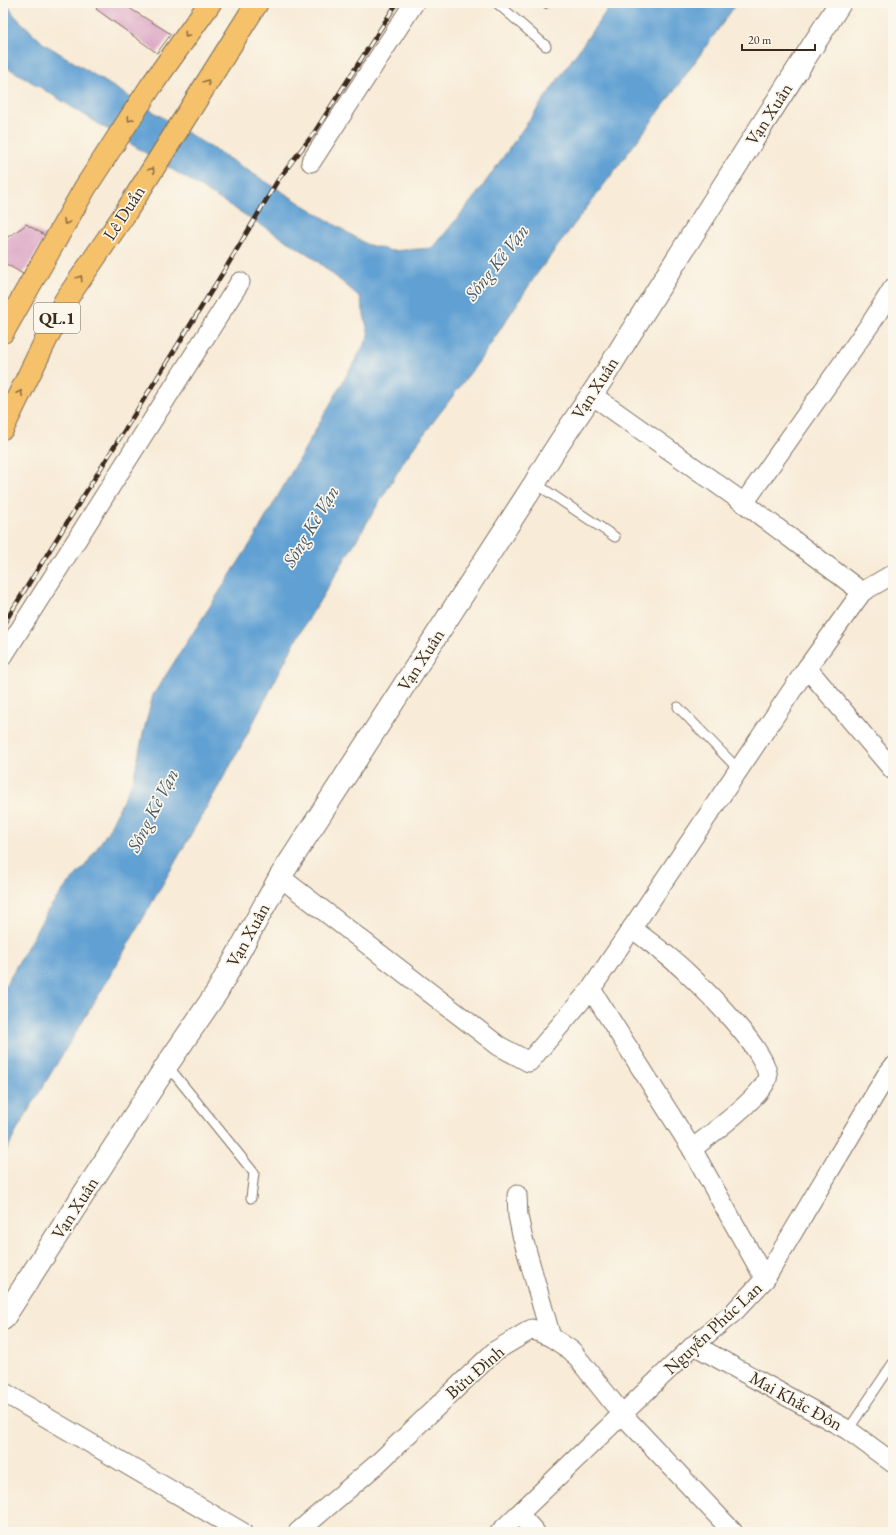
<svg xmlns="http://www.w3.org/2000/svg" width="896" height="1535" viewBox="0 0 896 1535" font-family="'EB Garamond',serif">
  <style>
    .water { fill: #61a0d3; stroke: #4e6578 }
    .building { fill: #daa2c2 }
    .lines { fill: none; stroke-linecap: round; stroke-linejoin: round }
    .service-casing { stroke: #7d6e5f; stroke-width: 11 }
    .minor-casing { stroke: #7d6e5f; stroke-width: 21 }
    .tertiary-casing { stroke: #7d6e5f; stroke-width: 24 }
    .primary-casing { stroke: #7d6e5f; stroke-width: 24 }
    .service { stroke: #fff; stroke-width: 9 }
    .minor { stroke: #fff; stroke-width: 19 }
    .tertiary { stroke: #fff; stroke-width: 22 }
    .primary { stroke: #f5c16b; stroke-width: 22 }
    .rail-casing { stroke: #3b2a1e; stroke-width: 4.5 }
    .rail { stroke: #fbf7ec; stroke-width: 3; stroke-dasharray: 9; stroke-linecap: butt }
    .oneway { stroke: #8f6e41 }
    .labels { text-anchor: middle; stroke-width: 3.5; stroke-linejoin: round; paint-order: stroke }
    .shield { fill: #fbf7ec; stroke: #75685c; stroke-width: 1 }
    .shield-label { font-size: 17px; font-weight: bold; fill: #3b2a1e }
    .street-label { font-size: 18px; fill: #3b2a1e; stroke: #fbf7ec }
    .water-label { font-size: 19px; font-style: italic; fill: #4a5966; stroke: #fbf7ec }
  </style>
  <rect width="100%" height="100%" fill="#fbf7ec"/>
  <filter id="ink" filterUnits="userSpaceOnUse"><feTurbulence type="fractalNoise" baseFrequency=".025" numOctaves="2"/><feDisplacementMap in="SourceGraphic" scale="8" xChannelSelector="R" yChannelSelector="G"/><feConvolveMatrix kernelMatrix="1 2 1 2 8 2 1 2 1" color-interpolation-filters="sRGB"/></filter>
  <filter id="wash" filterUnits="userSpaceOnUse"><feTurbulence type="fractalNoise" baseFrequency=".012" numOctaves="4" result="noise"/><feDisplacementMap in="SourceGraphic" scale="16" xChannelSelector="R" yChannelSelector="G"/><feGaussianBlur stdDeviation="0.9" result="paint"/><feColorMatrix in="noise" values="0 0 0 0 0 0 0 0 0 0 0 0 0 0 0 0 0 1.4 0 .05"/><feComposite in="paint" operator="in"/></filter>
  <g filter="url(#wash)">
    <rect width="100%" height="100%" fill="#f8ebd7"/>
    <!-- water -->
    <path class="water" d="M 3,3 L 6,3 L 15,16 L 43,43 L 366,244 L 391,251 L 433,248 L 477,194 L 612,3 L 737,3 L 664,105 L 536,275 L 480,360 L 406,458 L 296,640 L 238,752 L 109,978 L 22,1121 L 3,1157 L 3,990 L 48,910 L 67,885 L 85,866 L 107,833 L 133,780 L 143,734 L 153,695 L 254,538 L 369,336 L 360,297 L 311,256 L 22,76 L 3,65 Z"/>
    <g id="blocks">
      <!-- building -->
      <g class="building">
        <path d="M 100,3 L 121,3 L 171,34 L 157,53 L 96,9 Z"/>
        <path d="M 538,3 L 551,3 L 546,9 Z"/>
        <path d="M 26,224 L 46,236 L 23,274 L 3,262 L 3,240 L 23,227 Z"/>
      </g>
    </g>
  </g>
  <g filter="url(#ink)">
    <use href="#blocks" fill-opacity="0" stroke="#7d6e5f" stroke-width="1"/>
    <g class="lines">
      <!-- service casing -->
      <g class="service-casing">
        <g id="service">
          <path d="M 497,3 L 546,46"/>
          <path d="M 535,483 L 615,537"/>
          <path d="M 678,707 L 739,770"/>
          <path d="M 167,1065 L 254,1173 L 251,1198"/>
          <path d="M 848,1430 L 893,1363"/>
        </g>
      </g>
      <!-- minor casing -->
      <g class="minor-casing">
        <g id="minor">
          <path d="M 311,162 L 414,3"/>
          <path d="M 592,395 L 744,503 L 862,592"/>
          <path d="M 744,503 L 873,320 L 893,288"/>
          <path d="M 3,656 L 240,282"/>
          <path d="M 807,668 L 893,770"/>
          <path d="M 280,877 L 499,1046 L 529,1062 L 591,989 L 807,668 L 862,592 L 893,574"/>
          <path d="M 632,928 C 649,942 668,955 684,970 C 701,986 774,1057 767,1079 C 761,1097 709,1136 692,1149"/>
          <path d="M 591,989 L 692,1149 L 765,1279"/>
          <path d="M 517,1195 L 518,1216 L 522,1235 L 551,1337"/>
          <path d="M 694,1345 L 848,1430 L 893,1463"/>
          <path d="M 3,1392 L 242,1532"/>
          <path d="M 519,1514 L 535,1532"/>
          <path d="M 298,1532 L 376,1465 L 495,1351 L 532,1329 L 551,1337 L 572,1351 L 622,1414 L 733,1532"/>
          <path d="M 500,1532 L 694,1345 L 734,1312 L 765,1279 L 886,1076 L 893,1067"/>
        </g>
      </g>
      <!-- tertiary casing -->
      <g class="tertiary-casing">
        <path id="tertiary" d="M 3,1319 L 167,1065 L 217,992 L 280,877 L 535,483 C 555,446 581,412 604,376 C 681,251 761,127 840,3"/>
      </g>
      <!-- primary casing -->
      <g class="primary-casing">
        <g id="primary">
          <path d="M 3,332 L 85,188 L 151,86 L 210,3"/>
          <path d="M 3,428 L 65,301 L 124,215 L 257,3"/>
        </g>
      </g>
      <!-- service -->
      <use href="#service" class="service"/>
      <!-- minor -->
      <use href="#minor" class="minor"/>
      <!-- tertiary -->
      <use href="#tertiary" class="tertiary"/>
      <!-- primary -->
      <use href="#primary" class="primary"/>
      <!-- rail casing -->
      <g class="rail-casing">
        <path id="rail" d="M 3,625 L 227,266 L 278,180 L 314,133 L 397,3"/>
      </g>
      <!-- rail -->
      <use href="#rail" class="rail"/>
    </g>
    <!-- one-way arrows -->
    <defs><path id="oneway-chevron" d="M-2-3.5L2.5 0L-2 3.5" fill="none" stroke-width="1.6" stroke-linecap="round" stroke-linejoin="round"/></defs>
    <g class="oneway">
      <use href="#oneway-chevron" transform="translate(187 35) rotate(125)"/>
      <use href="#oneway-chevron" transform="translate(207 82) rotate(-58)"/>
      <use href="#oneway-chevron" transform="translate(130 119) rotate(123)"/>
      <use href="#oneway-chevron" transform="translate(152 170) rotate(-58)"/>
      <use href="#oneway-chevron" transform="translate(66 222) rotate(120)"/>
      <use href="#oneway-chevron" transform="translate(80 278) rotate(-56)"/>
      <use href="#oneway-chevron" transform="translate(20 393) rotate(-64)"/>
    </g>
  </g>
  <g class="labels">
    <!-- shield labels -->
    <rect class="shield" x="34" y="303" width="46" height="30" rx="3"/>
    <g class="shield-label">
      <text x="57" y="324">QL.1</text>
    </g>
    <!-- street labels -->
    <g class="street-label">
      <text transform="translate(769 114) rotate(-57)" y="6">Vạn Xuân</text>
      <text transform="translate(124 213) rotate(-57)" y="6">Lê Duẩn</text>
      <text transform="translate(595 388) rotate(-57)" y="6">Vạn Xuân</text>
      <text transform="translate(421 660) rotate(-57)" y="6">Vạn Xuân</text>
      <text transform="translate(248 935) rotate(-61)" y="6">Vạn Xuân</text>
      <text transform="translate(75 1208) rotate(-57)" y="6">Vạn Xuân</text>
      <text transform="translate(713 1328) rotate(-43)" y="6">Nguyễn Phúc Lan</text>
      <text transform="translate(475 1372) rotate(-41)" y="6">Bửu Đình</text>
      <text transform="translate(796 1401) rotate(29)" y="6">Mai Khắc Đôn</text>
    </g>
    <!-- water labels -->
    <g class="water-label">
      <text transform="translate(496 262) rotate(-52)" y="7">Sông Kẻ Vạn</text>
      <text transform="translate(310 526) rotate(-59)" y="7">Sông Kẻ Vạn</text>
      <text transform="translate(152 810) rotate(-63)" y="7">Sông Kẻ Vạn</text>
    </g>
  </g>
  <!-- margin -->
  <rect width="896" height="1535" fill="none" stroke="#fbf7ec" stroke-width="16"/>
  <!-- scale -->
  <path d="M742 44v6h73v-6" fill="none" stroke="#3b2a1e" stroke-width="2"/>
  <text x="748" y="44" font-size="12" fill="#3b2a1e" stroke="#fbf7ec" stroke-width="3" paint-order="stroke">20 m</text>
</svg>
